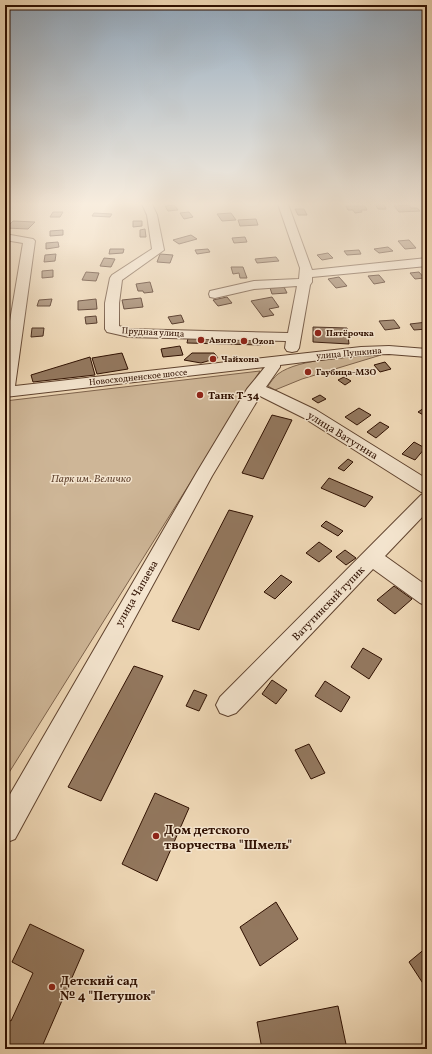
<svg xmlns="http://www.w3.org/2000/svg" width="432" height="1054" viewBox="0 0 432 1054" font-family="Vollkorn,serif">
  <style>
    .green { fill: #ceb697; stroke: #7e634c }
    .building { fill: #93785f; stroke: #2f1001 }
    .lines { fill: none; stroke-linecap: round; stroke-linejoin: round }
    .minor-casing { stroke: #5f422e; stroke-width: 2 }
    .minor { fill: #f5e6d0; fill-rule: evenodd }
    .poi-dot { fill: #8f2418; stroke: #f5e6d0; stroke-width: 1.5 }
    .labels { text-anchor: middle; stroke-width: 3; stroke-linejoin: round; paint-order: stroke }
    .far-street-label { font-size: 9px; fill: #2f1001; stroke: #f5e6d0 }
    .far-poi-label { font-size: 9px; font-weight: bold; fill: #2f1001; stroke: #f5e6d0; text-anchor: start }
    .poi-label { font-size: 11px; font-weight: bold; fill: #2f1001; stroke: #f5e6d0; text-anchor: start }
    .street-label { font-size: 11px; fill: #2f1001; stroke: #f5e6d0 }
    .park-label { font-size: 11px; font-style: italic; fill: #674a36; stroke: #f5e6d0 }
    .near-poi-label { font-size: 13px; font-weight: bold; fill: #2f1001; stroke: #f5e6d0; text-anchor: start }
  </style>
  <rect width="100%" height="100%" fill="#efd8b6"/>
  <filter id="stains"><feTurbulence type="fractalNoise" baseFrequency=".005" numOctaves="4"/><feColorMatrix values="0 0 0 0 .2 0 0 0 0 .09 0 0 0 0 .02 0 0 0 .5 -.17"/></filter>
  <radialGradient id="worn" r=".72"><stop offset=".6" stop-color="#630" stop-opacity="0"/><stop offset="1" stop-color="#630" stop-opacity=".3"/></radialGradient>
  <!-- green -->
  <g class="green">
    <path d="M 381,355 L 302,379 L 275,390 L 268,386 C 271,382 274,377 278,374 C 299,358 354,357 381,355 Z"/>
    <path d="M 260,371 L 5,779 L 5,401 Z"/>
  </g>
  <!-- building -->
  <g class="building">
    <path d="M 375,204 L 384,204 L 386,209 L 378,209 Z"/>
    <path d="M 174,205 L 178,210 L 168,211 L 165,206 Z"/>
    <path d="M 409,205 L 411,208 L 417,208 L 420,211 L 399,212 L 394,206 Z"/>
    <path d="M 346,206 L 365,206 L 367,210 L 361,210 L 362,212 L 355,213 L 353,210 L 348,210 Z"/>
    <path d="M 295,209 L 304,209 L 307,215 L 298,215 Z"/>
    <path d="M 53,212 L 63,212 L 60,217 L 50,217 Z"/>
    <path d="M 189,212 L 193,217 L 184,219 L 180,213 Z"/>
    <path d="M 94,213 L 112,214 L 110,217 L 92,216 Z"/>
    <path d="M 231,213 L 236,220 L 222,221 L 217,214 Z"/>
    <path d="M 256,219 L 258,225 L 240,226 L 238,220 Z"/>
    <path d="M 13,221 L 35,222 L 28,229 L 6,228 Z"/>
    <path d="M 133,221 L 142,221 L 142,226 L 133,227 Z"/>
    <path d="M 145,229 L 146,237 L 140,237 L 140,230 Z"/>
    <path d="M 63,230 L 63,235 L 50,236 L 50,231 Z"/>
    <path d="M 191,235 L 197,239 L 179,244 L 173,240 Z"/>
    <path d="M 245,237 L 247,242 L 234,243 L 232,238 Z"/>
    <path d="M 409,240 L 416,248 L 405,249 L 398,241 Z"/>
    <path d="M 58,242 L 59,247 L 46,249 L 46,243 Z"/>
    <path d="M 388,247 L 393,251 L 379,253 L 374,249 Z"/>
    <path d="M 110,249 L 124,249 L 123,253 L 109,254 Z"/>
    <path d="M 208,249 L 210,252 L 197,254 L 195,250 Z"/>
    <path d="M 359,250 L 361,254 L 347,255 L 344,251 Z"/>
    <path d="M 328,253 L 333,258 L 322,260 L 317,255 Z"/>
    <path d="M 56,254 L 55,261 L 44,262 L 45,255 Z"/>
    <path d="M 160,254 L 173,255 L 170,263 L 157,262 Z"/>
    <path d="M 276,257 L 279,261 L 257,263 L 255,259 Z"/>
    <path d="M 104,258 L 115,259 L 111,267 L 100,266 Z"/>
    <path d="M 231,267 L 243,267 L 247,278 L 240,278 L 239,273 L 233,274 Z"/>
    <path d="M 53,270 L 53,277 L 42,278 L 42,271 Z"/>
    <path d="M 86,272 L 99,273 L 96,281 L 82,280 Z"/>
    <path d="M 419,272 L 424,278 L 415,279 L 410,273 Z"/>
    <path d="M 379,275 L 385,282 L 374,284 L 368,276 Z"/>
    <path d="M 339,277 L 347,286 L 336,288 L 328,279 Z"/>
    <path d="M 150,282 L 153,292 L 144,293 L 143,291 L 138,291 L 136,284 Z"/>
    <path d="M 284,287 L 287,293 L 272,294 L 270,288 Z"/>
    <path d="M 227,297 L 232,303 L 218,306 L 213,300 Z"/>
    <path d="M 272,297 L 279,307 L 269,309 L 274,315 L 263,317 L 251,301 Z"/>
    <path d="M 141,298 L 143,307 L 124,309 L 122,300 Z"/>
    <path d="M 52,299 L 50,306 L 37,306 L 39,300 Z"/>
    <path d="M 96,299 L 97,309 L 78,310 L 78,301 Z"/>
    <path d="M 181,315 L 184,322 L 172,324 L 168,317 Z"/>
    <path d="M 96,316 L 97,323 L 86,324 L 85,317 Z"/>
    <path d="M 394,320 L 400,328 L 385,330 L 379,321 Z"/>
    <path d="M 427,322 L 427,329 L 414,330 L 410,324 Z"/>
    <path d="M 313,327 L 347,328 L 349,344 L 313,342 Z"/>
    <path d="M 32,328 L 44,328 L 43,336 L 31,337 Z"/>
    <path d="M 188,338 L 261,339 L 261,345 L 187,343 Z"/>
    <path d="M 180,346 L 183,355 L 163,357 L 161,349 Z"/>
    <path d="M 122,353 L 128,369 L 97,374 L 92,358 Z"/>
    <path d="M 192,353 L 214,353 L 218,358 L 201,363 L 184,360 Z"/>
    <path d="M 90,357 L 95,375 L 33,382 L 31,375 Z"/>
    <path d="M 385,362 L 391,369 L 380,372 L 374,365 Z"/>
    <path d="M 344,377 L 351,381 L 345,385 L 338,380 Z"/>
    <path d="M 320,395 L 326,399 L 318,403 L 312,399 Z"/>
    <path d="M 427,406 L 427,417 L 418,412 Z"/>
    <path d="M 359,408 L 371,415 L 357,425 L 345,417 Z"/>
    <path d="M 272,415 L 292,420 L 263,479 L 242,473 Z"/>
    <path d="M 380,422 L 389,427 L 376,438 L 367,432 Z"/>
    <path d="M 414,442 L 425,448 L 415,460 L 402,454 Z"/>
    <path d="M 348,459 L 353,462 L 344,471 L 338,468 Z"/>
    <path d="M 329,478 L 373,497 L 365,507 L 321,488 Z"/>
    <path d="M 229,510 L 253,516 L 199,630 L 172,621 Z"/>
    <path d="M 326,521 L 343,531 L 338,536 L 321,526 Z"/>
    <path d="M 319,542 L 332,551 L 319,562 L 306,553 Z"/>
    <path d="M 345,550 L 356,558 L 346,565 L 336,557 Z"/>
    <path d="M 281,575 L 292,582 L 275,599 L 264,592 Z"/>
    <path d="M 394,586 L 412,599 L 395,614 L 377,600 Z"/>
    <path d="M 363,648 L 382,659 L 369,679 L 351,667 Z"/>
    <path d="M 134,666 L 163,676 L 101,801 L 68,787 Z"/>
    <path d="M 272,680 L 287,690 L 276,704 L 262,694 Z"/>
    <path d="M 325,681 L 350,697 L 341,712 L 315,696 Z"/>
    <path d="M 194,690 L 207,695 L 199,711 L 186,706 Z"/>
    <path d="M 309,744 L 325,773 L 311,779 L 295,750 Z"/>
    <path d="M 155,793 L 189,808 L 157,881 L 122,864 Z"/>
    <path d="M 276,902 L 298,939 L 260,966 L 240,927 Z"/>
    <path d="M 30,924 L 84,950 L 41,1049 L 5,1049 L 5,1018 L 11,1021 L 33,973 L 12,962 Z"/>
    <path d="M 427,947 L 427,982 L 424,985 L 409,962 Z"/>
    <path d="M 338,1006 L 347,1049 L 262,1049 L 257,1022 Z"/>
  </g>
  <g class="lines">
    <!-- minor casing -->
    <g class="minor-casing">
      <g id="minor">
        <path d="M 142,204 L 152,204 L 157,215 L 164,250 L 122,280 L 119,303 L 119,326 L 129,329 L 288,333 L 297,286 L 254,289 L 215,298 L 210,297 L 209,294 L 210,291 L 254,281 L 299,279 L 300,268 L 278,204 L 288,204 L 312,270 L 427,258 L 427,266 L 312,277 L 312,282 L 310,285 L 299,348 L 297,351 L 292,352 L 287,351 L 285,348 L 286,341 L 129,337 L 107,332 L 105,329 L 105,303 L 110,278 L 112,275 L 152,249 L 147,215 Z"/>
        <path d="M 5,234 L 33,239 L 35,241 L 15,386 L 361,347 L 389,346 L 427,349 L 427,357 L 389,354 L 361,355 L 280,365 L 280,367 L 266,387 L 276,391 L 316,410 L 427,479 L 427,512 L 385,556 L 427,586 L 427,606 L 420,603 L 373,569 L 236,713 L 228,716 L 220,713 L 216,705 L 220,697 L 421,495 L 427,493 L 421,492 L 304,418 L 260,396 L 212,476 L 15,839 L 5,843 L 5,803 L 197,472 L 247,389 L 265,367 L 5,397 L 5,351 L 23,243 L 5,240 Z"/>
      </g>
    </g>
    <!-- minor -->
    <use href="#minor" class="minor"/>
  </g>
  <!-- sky -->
  <linearGradient id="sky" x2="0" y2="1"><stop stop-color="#91a7bb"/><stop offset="0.58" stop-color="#f8edde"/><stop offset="1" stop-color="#f8edde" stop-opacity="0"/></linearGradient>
  <rect width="432" height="352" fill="url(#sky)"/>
  <!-- markers -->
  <g class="poi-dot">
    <circle cx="318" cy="333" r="4"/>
    <circle cx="201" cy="340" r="4"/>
    <circle cx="244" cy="341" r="4"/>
    <circle cx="213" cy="359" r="4"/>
    <circle cx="308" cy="372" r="4"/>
    <circle cx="200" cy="395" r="4"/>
    <circle cx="156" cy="836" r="4"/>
    <circle cx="52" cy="987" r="4"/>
  </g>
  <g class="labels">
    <!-- far-street labels -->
    <g class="far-street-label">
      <text transform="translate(153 332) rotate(3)" y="3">Прудная улица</text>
      <text transform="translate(349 353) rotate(-5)" y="3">улица Пушкина</text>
      <text transform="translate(138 377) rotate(-6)" y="3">Новосходненское шоссе</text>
    </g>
    <!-- far-poi labels -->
    <g class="far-poi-label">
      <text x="326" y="336">Пятёрочка</text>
      <text x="209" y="343">Авито</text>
      <text x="252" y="344">Ozon</text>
      <text x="221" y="362">Чайхона</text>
      <text x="316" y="375">Гаубица-МЗО</text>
    </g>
    <!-- poi labels -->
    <g class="poi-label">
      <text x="208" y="399">Танк Т-34</text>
    </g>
    <!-- street labels -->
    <g class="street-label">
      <text transform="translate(343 435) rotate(32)" y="4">улица Ватутина</text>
      <text transform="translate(136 593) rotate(-60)" y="4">улица Чапаева</text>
      <text transform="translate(328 603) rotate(-46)" y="4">Ватутинский тупик</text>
    </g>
    <!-- park labels -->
    <g class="park-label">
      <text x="91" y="482">Парк им. Величко</text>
    </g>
    <!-- near-poi labels -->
    <g class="near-poi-label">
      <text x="164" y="834">Дом детского<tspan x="164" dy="15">творчества "Шмель"</tspan></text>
      <text x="60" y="985">Детский сад<tspan x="60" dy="15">№ 4 "Петушок"</tspan></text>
    </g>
  </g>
  <!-- margin -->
  <rect width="432" height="1054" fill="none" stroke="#efd8b6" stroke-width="20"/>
  <rect x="6" y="6" width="420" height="1042" fill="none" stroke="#2f1001" stroke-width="2"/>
  <rect x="10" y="10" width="412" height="1034" fill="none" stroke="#2f1001"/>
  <rect width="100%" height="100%" filter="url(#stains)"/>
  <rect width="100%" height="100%" fill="url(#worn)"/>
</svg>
